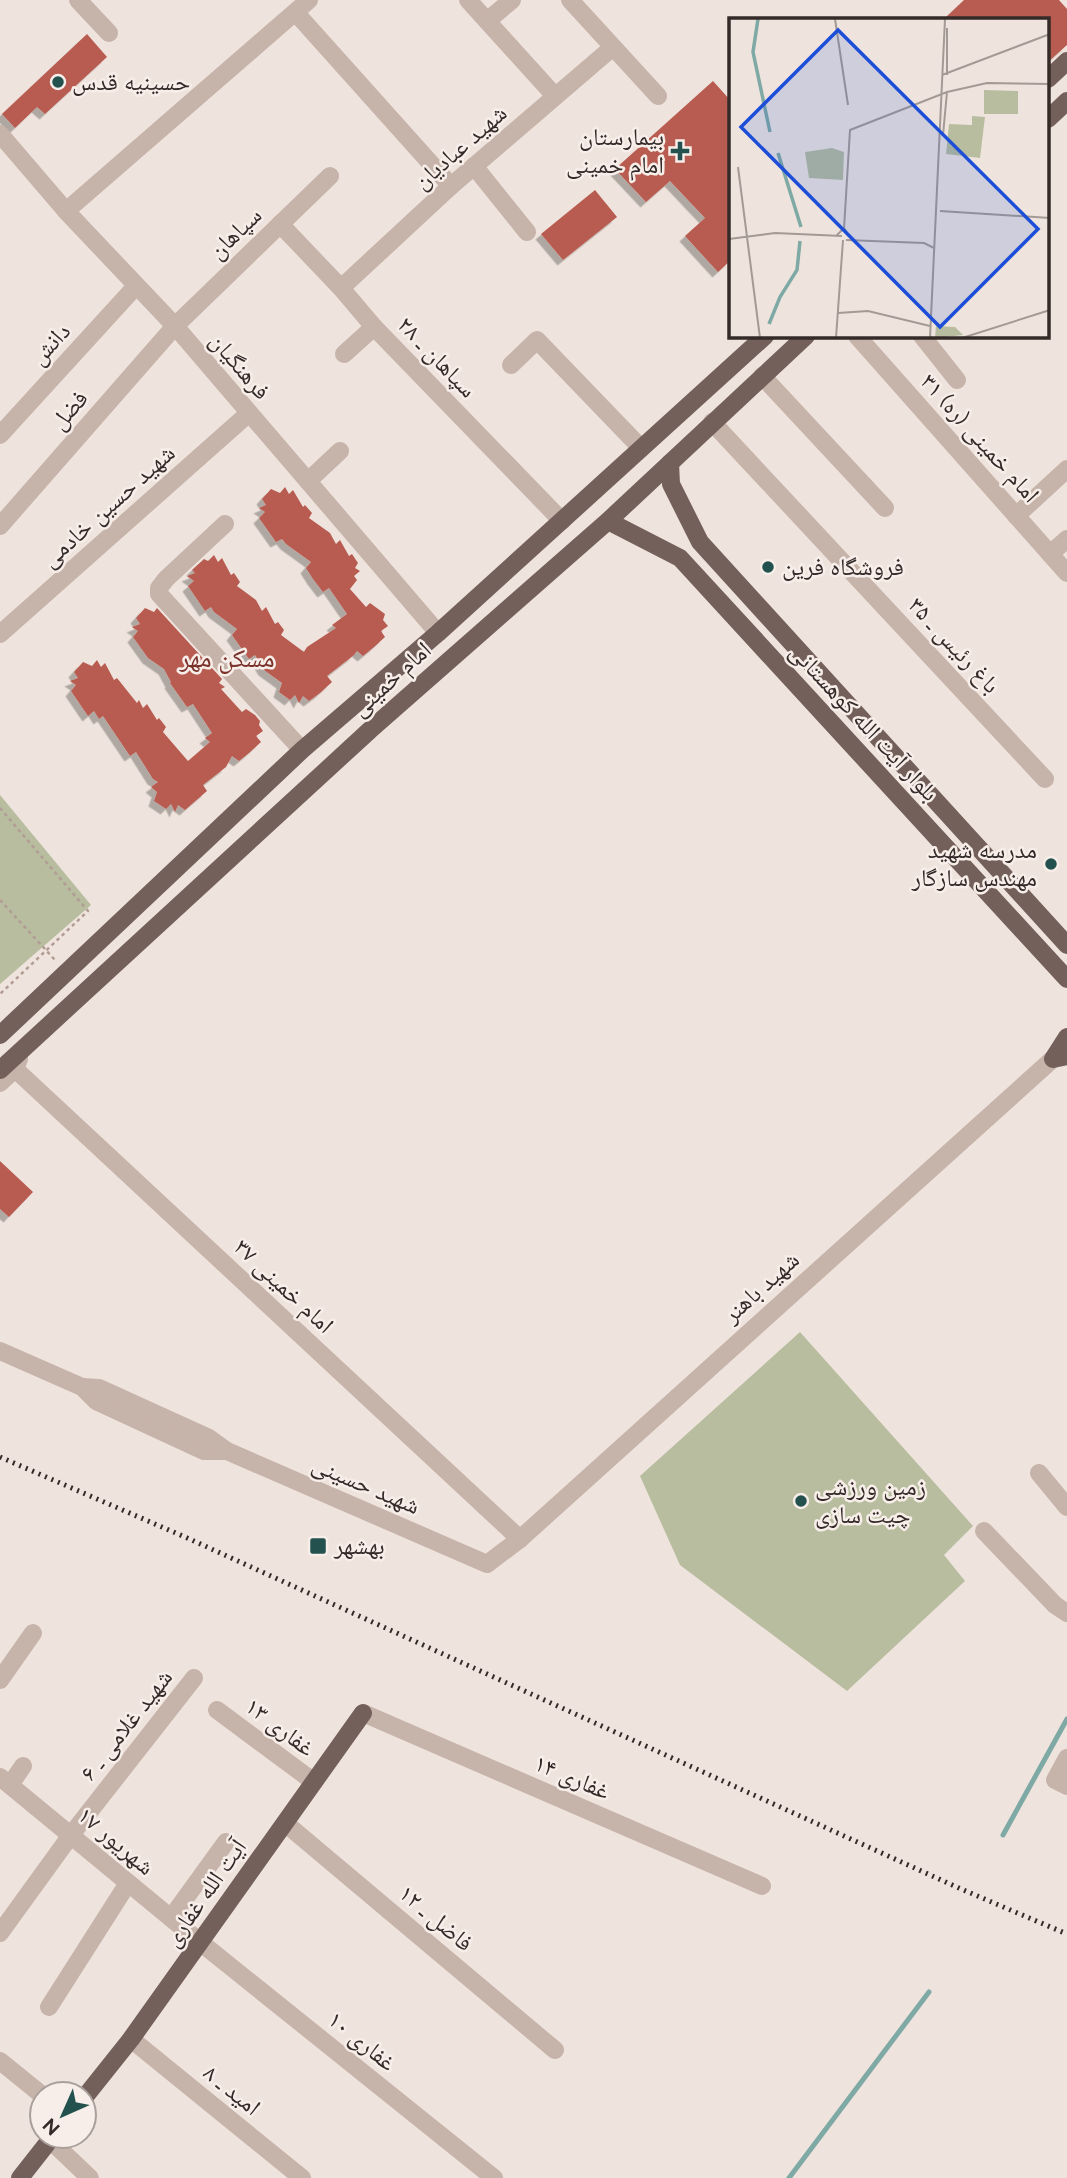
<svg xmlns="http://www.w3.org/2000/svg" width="1067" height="2178" viewBox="0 0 1067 2178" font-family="Raleway,'Noto Naskh Arabic',sans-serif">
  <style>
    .green { fill: #b7bd9e }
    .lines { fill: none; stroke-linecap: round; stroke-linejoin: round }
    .stream { stroke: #7fa9a5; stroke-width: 5 }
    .building { fill: #b85c51; filter: url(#shadow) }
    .path { stroke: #b29d94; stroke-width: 2.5; stroke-dasharray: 3.5 3.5; stroke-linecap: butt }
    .minor { stroke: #c6b3aa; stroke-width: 18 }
    .major { stroke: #74605b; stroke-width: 18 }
    .rail { stroke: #342b29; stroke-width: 5; stroke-dasharray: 2 5; stroke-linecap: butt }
    .poi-dot { fill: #23514e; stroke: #f7eee9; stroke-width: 2.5 }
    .labels { text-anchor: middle; stroke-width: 5; stroke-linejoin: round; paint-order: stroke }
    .poi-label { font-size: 24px; fill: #342b29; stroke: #f7eee9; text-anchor: start }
    .street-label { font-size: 24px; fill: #342b29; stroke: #f7eee9 }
    .neighbourhood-label { font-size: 26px; fill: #7a322b; stroke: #f7eee9 }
    .inset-river { fill: none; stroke: #7fa9a5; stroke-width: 3.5 }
    .inset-road { fill: none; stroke: #a49a95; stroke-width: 2 }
    .view { fill: #1d4ed8; fill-opacity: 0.15; stroke: #1d4ed8; stroke-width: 3.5 }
    .inset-edge { fill: none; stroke: #342b29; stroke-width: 3.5 }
  </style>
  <defs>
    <filter id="shadow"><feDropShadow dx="-5.5" dy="5.5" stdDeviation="0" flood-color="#0004"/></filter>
  </defs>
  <rect width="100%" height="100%" fill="#efe4dd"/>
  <!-- green -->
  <g class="green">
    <path d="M 0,795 L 91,905 L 0,984 Z"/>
    <path d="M 800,1332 L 973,1526 L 944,1555 L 965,1581 L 847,1691 L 680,1565 L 640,1476 Z"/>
  </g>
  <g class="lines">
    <!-- stream -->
    <g class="stream">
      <path d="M 1003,1835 L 1067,1719"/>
      <path d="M 789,2178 L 929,1992"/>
    </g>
  </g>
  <!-- building -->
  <g class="building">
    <path d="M 964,0 L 1059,0 L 1067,9 L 1067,45 L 1048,62 L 1048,19 L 944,19 Z"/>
    <path d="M 87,34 L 107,57 L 45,114 L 37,107 L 15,128 L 2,114 Z"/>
    <path d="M 713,81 L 731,101 L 731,260 L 718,272 L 685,236 L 705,218 L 670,181 L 646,202 L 615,169 Z"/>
    <path d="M 595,190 L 617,217 L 563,260 L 541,234 Z"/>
    <path d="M 285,487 L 289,494 L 293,490 L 303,507 L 305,505 L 312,513 L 309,518 L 330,533 L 336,544 L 340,540 L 349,556 L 352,554 L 358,563 L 355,568 L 360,571 L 354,576 L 357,580 L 350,589 L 366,607 L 370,603 L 385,614 L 383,620 L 388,626 L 381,631 L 385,637 L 374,647 L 363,656 L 357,651 L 354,655 L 327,676 L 332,682 L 320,693 L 309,701 L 303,696 L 299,703 L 295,695 L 290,700 L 279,692 L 282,683 L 264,670 L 255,655 L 249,659 L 232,635 L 237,629 L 214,612 L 211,607 L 205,611 L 188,586 L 194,581 L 187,576 L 195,573 L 192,570 L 204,559 L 208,561 L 214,555 L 218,562 L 222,558 L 231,575 L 234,573 L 240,582 L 237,586 L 256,600 L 262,611 L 266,607 L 275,624 L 278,622 L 284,630 L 281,635 L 304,652 L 307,647 L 336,628 L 332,625 L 347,614 L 329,588 L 323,592 L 313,579 L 306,568 L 311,562 L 286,544 L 282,539 L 276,542 L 259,518 L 265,512 L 259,508 L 266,505 L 262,499 L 271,489 L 280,493 Z"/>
    <path d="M 145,608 L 154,612 L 157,608 L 222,679 L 219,683 L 225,687 L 221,689 L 242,712 L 246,709 L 255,715 L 260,721 L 259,725 L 263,731 L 256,736 L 261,742 L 249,753 L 239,761 L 232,756 L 226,767 L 203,785 L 207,791 L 185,810 L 178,805 L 175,812 L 171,804 L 166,809 L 154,801 L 157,792 L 151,787 L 158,782 L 153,779 L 136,752 L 130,756 L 103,716 L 99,719 L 94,711 L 88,716 L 71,691 L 76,685 L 70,681 L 78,678 L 74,672 L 83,662 L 92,666 L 97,660 L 101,667 L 105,663 L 114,680 L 117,678 L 137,703 L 139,700 L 143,708 L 147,704 L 157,720 L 159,718 L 166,727 L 163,732 L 188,761 L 210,742 L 205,738 L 212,733 L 193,704 L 187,707 L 170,683 L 171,682 L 164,669 L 148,658 L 133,637 L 138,631 L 132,627 L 140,624 L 136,618 Z"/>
    <path d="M 0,1161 L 33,1192 L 9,1217 L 0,1209 Z"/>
  </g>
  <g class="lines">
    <!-- path -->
    <g class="path">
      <path d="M 0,808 L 88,911 L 0,994"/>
      <path d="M 0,900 L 55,960"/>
    </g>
    <!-- minor -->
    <g class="minor">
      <path d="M 78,0 L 109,33"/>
      <path d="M 468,0 L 555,96"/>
      <path d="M 570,0 L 658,96"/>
      <path d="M 296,13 L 451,186"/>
      <path d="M 487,21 L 512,0"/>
      <path d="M 0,134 L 66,211 L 175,326 L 438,633"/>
      <path d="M 474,166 L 527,232"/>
      <path d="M 66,211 L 309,0"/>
      <path d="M 280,224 L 341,288 L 374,327 L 562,521"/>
      <path d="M 341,288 L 451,186 L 613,47"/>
      <path d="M 857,336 L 1067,573"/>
      <path d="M 922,336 L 957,380"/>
      <path d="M 344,354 L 374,327"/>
      <path d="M 511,365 L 537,340 L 641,448"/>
      <path d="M 762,376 L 885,508"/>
      <path d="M 712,422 L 1045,779"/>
      <path d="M 0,435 L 136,286"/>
      <path d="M 308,481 L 340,451"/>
      <path d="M 1016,516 L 1067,469"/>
      <path d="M 225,524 L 166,579 L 159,588 L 159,594 L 302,750"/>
      <path d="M 0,526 L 175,326 L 330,176"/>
      <path d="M 1050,554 L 1067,539"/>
      <path d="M 0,634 L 248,414"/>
      <path d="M 15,1069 L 520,1539"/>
      <path d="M 0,1083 L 15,1069 L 19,1059"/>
      <path d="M 0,1351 L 82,1387 L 96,1401 L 204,1451 L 227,1451"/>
      <path d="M 82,1387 L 99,1388 L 209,1438 L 227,1451 L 487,1564 L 520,1539 L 1065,1048"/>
      <path d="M 1039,1473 L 1067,1507"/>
      <path d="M 984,1531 L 1055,1605 L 1067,1613"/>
      <path d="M 0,1680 L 33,1633"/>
      <path d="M 217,1710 L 314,1782"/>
      <path d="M 363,1713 L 762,1886"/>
      <path d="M 1067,1758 L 1055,1780 L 1067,1786"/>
      <path d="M 0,1777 L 200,1942 L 494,2178"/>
      <path d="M 10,1785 L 23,1766"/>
      <path d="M 285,1823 L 555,2050"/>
      <path d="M 171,1918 L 226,1842"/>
      <path d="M 0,1933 L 71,1835 L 194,1678"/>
      <path d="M 49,2007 L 128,1883"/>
      <path d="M 131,2039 L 302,2178"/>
      <path d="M 0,2061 L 42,2095"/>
      <path d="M 50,2140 L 90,2178"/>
    </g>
    <!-- major -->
    <g class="major">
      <path d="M 1048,79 L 1067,61"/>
      <path d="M 1048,119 L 1067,101"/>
      <path d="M 670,463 L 671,484 L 700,542 L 1067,945"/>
      <path d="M 608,521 L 680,558 L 1067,979"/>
      <path d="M 0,1035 L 302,750 L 438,633 L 765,336"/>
      <path d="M 1067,1037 L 1053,1059 L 1067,1056"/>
      <path d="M 0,1070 L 370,730 L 608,521 L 806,336"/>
      <path d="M 84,2098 L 131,2039 L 363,1713"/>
      <path d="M 20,2178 L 53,2136"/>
    </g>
    <!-- rail -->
    <path class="rail" d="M 0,1457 L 185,1537 L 961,1889 L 1067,1934"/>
  </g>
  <!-- markers -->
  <g class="poi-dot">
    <circle cx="58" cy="82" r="7"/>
    <path d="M676.5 140.5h7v7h7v7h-7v7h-7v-7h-7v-7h7z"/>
    <circle cx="768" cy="567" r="7"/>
    <circle cx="1051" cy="864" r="7"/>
    <circle cx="801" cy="1501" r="7"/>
    <rect x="309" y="1537" width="18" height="18" rx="3.5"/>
  </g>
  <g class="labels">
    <!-- poi labels -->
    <g class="poi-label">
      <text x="72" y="90">حسینیه قدس</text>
      <text x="664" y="145" text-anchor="end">بیمارستان<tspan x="664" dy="28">امام خمینی</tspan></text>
      <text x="782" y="575">فروشگاه فرین</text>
      <text x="1037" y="858" text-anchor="end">مدرسه شهید<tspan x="1037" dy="28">مهندس سازگار</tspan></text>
      <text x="815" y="1495">زمین ورزشی<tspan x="815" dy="28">چیت سازی</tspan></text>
      <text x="334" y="1554">بهشهر</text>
    </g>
    <!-- street labels -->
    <g class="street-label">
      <text transform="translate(460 147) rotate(-41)" y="8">شهید عبادیان</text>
      <text transform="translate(235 233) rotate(-44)" y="8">سپاهان</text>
      <text transform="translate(50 344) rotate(-48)" y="8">دانش</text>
      <text transform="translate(437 357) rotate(46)" y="8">سپاهان ـ ۲۸</text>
      <text transform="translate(240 366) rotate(50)" y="8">فرهنگیان</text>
      <text transform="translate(69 410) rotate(-49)" y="8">فضل</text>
      <text transform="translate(980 438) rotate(48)" y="8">امام خمینی (ره) ۳۱</text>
      <text transform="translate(108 506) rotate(-42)" y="8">شهید حسین خادمی</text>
      <text transform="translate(954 645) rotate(47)" y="8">باغ رئیس ـ ۳۵</text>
      <text transform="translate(391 679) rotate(-42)" y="8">امام خمینی</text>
      <text transform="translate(864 722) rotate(47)" y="8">بلوار آیت الله کوهستانی</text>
      <text transform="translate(284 1286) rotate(43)" y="8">امام خمینی ۳۷</text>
      <text transform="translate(761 1287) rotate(-42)" y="8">شهید باهنر</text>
      <text transform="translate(366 1485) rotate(23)" y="8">شهید حسینی</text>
      <text transform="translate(126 1725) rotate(-52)" y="8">شهید غلامی ـ ۶</text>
      <text transform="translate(280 1727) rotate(37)" y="8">غفاری ۱۳</text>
      <text transform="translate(572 1777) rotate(23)" y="8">غفاری ۱۴</text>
      <text transform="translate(116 1841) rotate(40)" y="8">۱۷ شهریور</text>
      <text transform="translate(205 1893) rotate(-55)" y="8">آیت الله غفاری</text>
      <text transform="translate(436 1918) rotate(40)" y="8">فاضل ـ ۱۲</text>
      <text transform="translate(362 2041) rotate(39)" y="8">غفاری ۱۰</text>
      <text transform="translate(232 2090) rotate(39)" y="8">امید ـ ۸</text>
    </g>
    <!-- neighbourhood labels -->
    <g class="neighbourhood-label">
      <text x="227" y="667">مسکن مهر</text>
    </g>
  </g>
  <!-- overview -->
  <g transform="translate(729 18)">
    <rect width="320" height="320" fill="#efe4dd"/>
    <path d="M 255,72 L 289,73 L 289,96 L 255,96 ZM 243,98 L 256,99 L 251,140 L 217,136 L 220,106 L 243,107 ZM 103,130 L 115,134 L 114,162 L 80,160 L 76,134 ZM 207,308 L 226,309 L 234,317 L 206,320 Z" fill="#b7bd9e"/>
    <path class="inset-river" d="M 29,1 L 24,34 L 41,114M 49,135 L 72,209M 40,306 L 51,279 L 68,252 L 71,223"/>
    <path class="inset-road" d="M 106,1 L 119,87M 218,10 L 218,57M 213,57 L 321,16M 214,117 L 218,74M 9,149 L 31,320M 211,193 L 321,200M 115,211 L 121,112 L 218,74 L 258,65 L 321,66M 107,218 L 115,210 L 121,219M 0,221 L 46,215 L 113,218M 117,222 L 195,225 L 205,230M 109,295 L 139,293 L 201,308M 107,320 L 114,222M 201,320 L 216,1M 233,320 L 321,292"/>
    <path class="view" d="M 109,12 L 309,211 L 211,309 L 12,109 Z"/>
    <rect width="320" height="320" class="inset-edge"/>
  </g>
  <!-- north arrow -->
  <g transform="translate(63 2115) rotate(225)"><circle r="33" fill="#f7eee9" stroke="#a9a09c" stroke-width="2"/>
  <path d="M0-5L12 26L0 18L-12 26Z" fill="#23514e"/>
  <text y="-10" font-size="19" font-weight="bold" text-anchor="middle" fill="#342b29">N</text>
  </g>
</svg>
